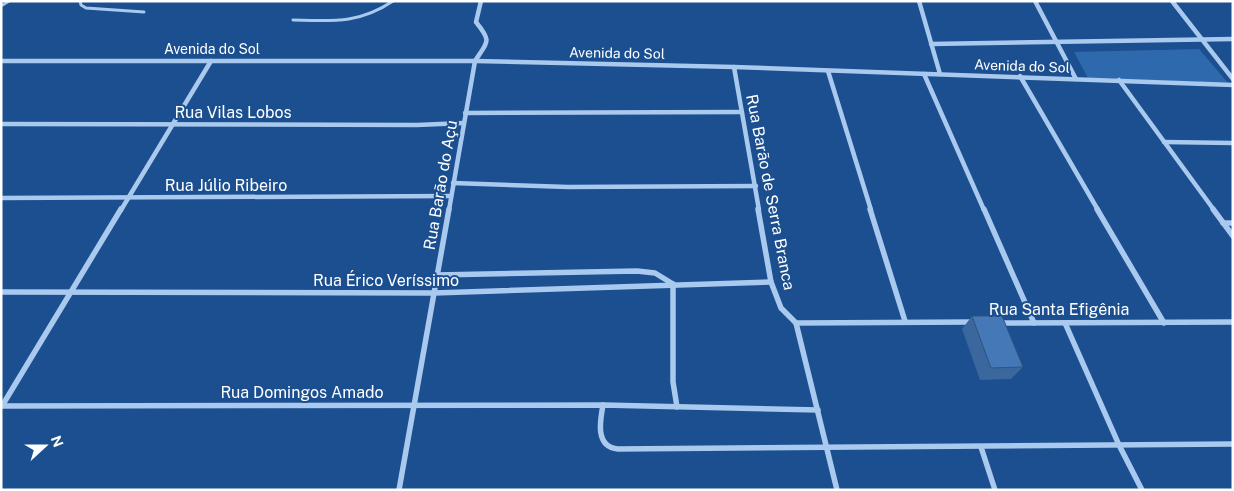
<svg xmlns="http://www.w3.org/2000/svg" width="1234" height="491" viewBox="0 0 1234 491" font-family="'Public Sans',sans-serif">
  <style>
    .green { fill: #2e69ad }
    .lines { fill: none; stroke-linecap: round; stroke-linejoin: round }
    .lane { stroke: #a9c9ee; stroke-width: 3 }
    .street-far1 { stroke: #a9c9ee; stroke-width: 4.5 }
    .street { stroke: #a9c9ee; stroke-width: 5.5 }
    .wall { fill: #3a679d }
    .building { fill: #4478b7; stroke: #305480 }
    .labels { text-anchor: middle; stroke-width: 4; stroke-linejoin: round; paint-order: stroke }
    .far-street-label { font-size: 14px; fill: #fff; stroke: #1b4f8f }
    .street-label { font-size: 16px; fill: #fff; stroke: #1b4f8f }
  </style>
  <rect width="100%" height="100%" fill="#1b4f8f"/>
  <!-- green -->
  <path class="green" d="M 1199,49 L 1228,83 L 1088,78 L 1074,52 Z"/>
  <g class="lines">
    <!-- lane -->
    <g class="lane">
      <path d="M 80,1 L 81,5 L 86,8 L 144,12"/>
      <path d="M 1,6 L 9,1"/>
      <path d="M 293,20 C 332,21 359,24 393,1"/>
    </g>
    <!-- street-far1 -->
    <g class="street-far1">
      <path d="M 919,1 L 940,74"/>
      <path d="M 1035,1 L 1076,79"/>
      <path d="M 1172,1 L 1233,79"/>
      <path d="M 931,44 L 1233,39"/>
      <path d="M 1,61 L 475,61 L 734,67 L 1233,85"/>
      <path d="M 734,67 L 759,210"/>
      <path d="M 828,71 L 871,210"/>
      <path d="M 924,74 L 984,210"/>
      <path d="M 1020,76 L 1098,210"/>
      <path d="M 1119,80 L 1214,210"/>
      <path d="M 465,113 L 742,112"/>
      <path d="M 1,124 L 417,125 L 464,123"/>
      <path d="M 1164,142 L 1233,143"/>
      <path d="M 453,183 L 568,187 L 756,186"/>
      <path d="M 1,198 L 451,196"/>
      <path d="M 121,210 L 211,61"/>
      <path d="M 449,210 L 475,61 C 488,41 492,42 476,22 L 481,1"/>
    </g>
    <!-- street -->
    <g class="street">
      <path d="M 758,209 L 771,282 L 781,308 L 796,323 L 837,490"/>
      <path d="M 870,209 L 905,321"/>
      <path d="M 984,209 L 1034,323"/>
      <path d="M 1097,209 L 1164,323"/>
      <path d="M 1213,209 L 1233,236"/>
      <path d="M 1223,223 L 1233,223"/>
      <path d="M 437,275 L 637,271 L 655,273 L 673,284"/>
      <path d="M 673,284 L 673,382 L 677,407"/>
      <path d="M 1,292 L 434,293 L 771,282"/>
      <path d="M 796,323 L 973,322"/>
      <path d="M 999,323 L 1233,322"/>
      <path d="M 1065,323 L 1119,445 L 1142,490"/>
      <path d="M 603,405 C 600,421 595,447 618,449 L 1233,444"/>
      <path d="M 1,406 L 603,405 L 818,410"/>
      <path d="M 2,406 L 121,209"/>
      <path d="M 981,447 L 995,490"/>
      <path d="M 399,490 L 449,209"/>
    </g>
  </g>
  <!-- wall -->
  <path class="wall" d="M 972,316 L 1023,367 L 1011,379 L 980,380 L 962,329 Z"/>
  <!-- building -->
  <path class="building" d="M 972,316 L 1002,316 L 1023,367 L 991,368 Z"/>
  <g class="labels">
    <!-- far-street labels -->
    <g class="far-street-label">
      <text x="212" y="54">Avenida do Sol</text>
      <text transform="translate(617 53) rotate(1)" y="5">Avenida do Sol</text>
      <text transform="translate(1022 66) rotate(2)" y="5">Avenida do Sol</text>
    </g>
    <!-- street labels -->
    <g class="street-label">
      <text x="233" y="118">Rua Vilas Lobos</text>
      <text x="226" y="191">Rua Júlio Ribeiro</text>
      <text transform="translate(440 185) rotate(-80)" y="6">Rua Barão do Açu</text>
      <text transform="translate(771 192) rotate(79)" y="6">Rua Barão de Serra Branca</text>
      <text x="386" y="286">Rua Érico Veríssimo</text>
      <text x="1059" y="315">Rua Santa Efigênia</text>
      <text x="302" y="398">Rua Domingos Amado</text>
    </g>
  </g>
  <!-- border -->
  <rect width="1234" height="491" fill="none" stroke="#ffffff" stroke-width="5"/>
  <!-- north arrow -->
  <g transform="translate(45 446) rotate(69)" stroke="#1b4f8f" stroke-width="4" paint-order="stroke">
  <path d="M0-4L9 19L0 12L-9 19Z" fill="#ffffff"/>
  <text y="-8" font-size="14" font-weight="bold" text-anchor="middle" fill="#ffffff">N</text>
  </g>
</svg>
